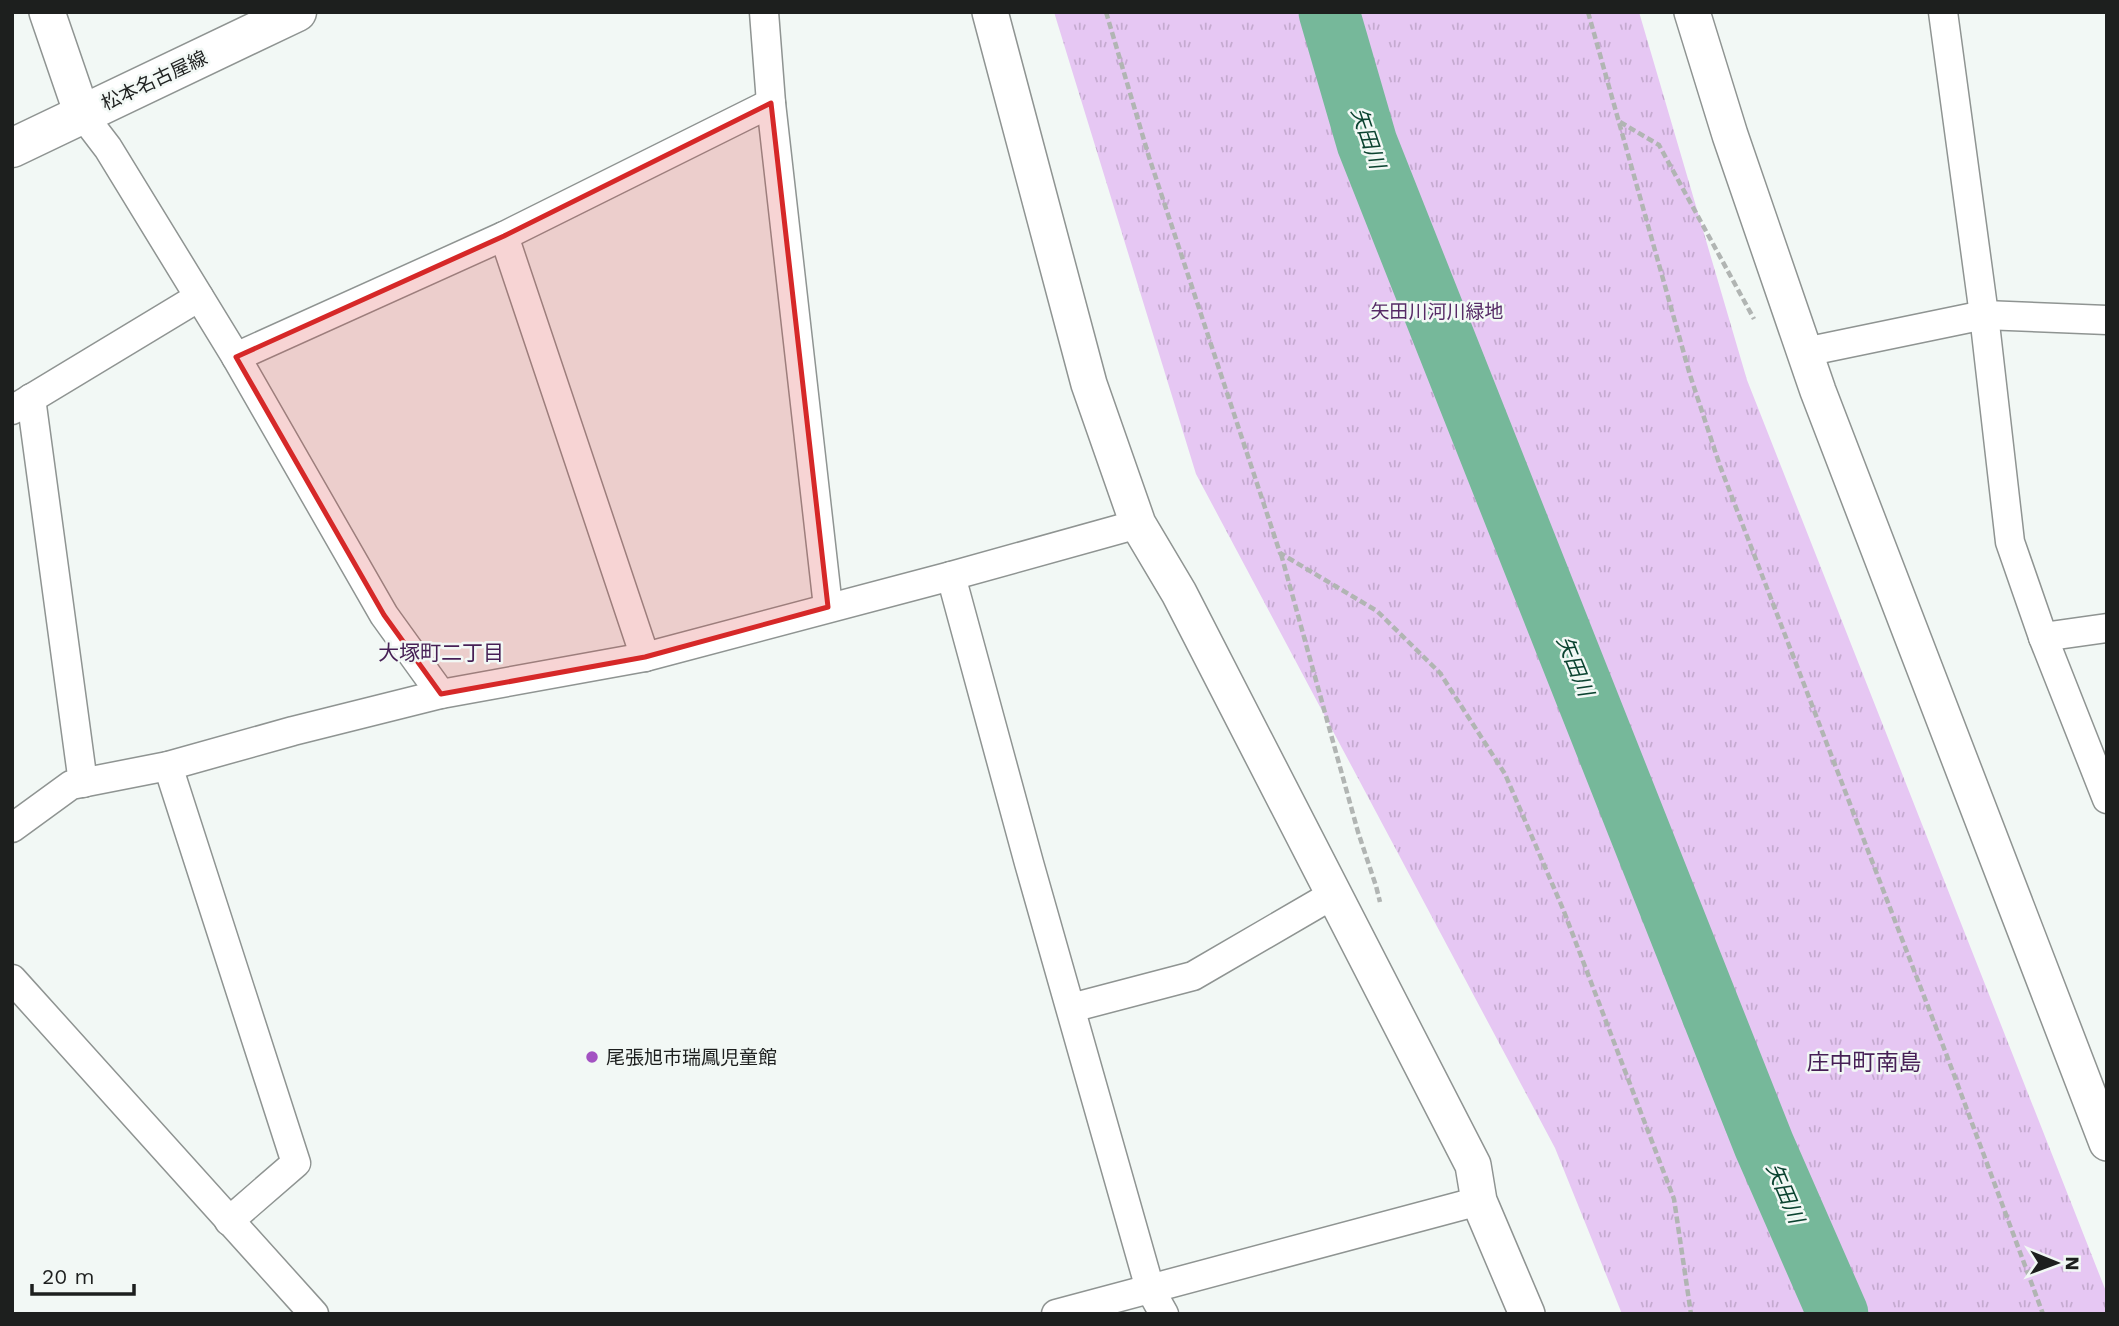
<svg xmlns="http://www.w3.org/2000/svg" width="2119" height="1326" viewBox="0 0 2119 1326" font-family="'Work Sans','Noto Sans JP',sans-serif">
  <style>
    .grass { fill: url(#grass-tufts) }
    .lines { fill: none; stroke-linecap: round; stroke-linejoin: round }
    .river { stroke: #76b89a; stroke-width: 61 }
    .minor-casing { stroke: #8f9492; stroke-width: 31 }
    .tertiary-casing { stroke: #8f9492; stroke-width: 38 }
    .secondary-casing { stroke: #8f9492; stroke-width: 41 }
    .path { stroke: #b1b5b3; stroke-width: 4.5; stroke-dasharray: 7 3.5; stroke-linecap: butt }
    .minor { stroke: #fff; stroke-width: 28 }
    .tertiary { stroke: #fff; stroke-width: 35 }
    .secondary { stroke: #fff; stroke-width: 38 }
    .marked { fill: #d62828; fill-opacity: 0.2; stroke: #d62828; stroke-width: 5; stroke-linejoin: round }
    .poi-dot { fill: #a352c2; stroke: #f2f8f5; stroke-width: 2.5 }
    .labels { text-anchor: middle; stroke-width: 5; stroke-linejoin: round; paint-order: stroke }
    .street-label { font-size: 19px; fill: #1d1f1e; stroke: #f2f8f5 }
    .park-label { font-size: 19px; fill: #562a66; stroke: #f2f8f5 }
    .poi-label { font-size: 19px; fill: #1d1f1e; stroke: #f2f8f5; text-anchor: start }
    .water-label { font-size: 21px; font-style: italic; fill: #0b4330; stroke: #f2f8f5 }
    .neighbourhood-label { font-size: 21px; fill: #461f55; stroke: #f2f8f5 }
    .quarter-label { font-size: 23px; fill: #461f55; stroke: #f2f8f5 }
  </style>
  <defs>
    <pattern id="grass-tufts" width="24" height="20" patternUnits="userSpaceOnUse" patternTransform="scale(1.75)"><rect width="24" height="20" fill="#e6c7f3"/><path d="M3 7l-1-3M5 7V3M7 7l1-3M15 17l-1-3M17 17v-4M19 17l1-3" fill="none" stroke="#c5aad0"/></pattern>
  </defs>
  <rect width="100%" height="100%" fill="#f2f8f5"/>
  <!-- grass -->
  <path class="grass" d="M 1054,12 L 1639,12 L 1747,380 L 2107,1294 L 2107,1314 L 1622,1314 L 1555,1148 L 1196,474 Z"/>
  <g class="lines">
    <!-- river -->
    <path class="river" d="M 1329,12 L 1367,143 L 1764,1145 L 1838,1314"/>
    <!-- minor casing -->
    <g class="minor-casing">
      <g id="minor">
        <path d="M 764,12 L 771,103 L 828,607"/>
        <path d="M 1943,12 L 1984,315 L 2010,542 L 2043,637 L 2107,799"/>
        <path d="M 82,114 L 108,148 L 236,357 L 384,615 L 441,694"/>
        <path d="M 504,236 L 645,657"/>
        <path d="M 1805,352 L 1984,315 L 2107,320"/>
        <path d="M 236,357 L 504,236 L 771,103"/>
        <path d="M 31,398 L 83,783"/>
        <path d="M 12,410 L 199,297"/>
        <path d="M 951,576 L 1029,863 L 1150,1289 L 1164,1314"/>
        <path d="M 2043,637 L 2107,628"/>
        <path d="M 168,766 L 296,1163 L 229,1221"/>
        <path d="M 12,828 L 71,785 L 168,766 L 293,731 L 441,694 L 645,657 L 951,576 L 1138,524"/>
        <path d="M 12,979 L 314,1314"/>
        <path d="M 1071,1008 L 1193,976 L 1334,894"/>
        <path d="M 1056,1314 L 1479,1201"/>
      </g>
    </g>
    <!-- tertiary casing -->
    <g class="tertiary-casing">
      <g id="tertiary">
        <path d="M 47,12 L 82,114"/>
        <path d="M 990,12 L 1089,384 L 1138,524 L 1179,593 L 1473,1165 L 1479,1201 L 1527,1314"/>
        <path d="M 1692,12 L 1730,135 L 1818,391 L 2107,1143"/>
      </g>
    </g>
    <!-- secondary casing -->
    <g class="secondary-casing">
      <path id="secondary" d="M 12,148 L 297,12"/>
    </g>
    <!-- path -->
    <g class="path">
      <path d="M 1106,12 L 1149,157 L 1280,553 L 1377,611 L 1440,673 L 1505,774 L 1563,909 L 1674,1199 L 1691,1314"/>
      <path d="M 1588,12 L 1690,375 L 1720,466 L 1947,1056 L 2043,1314"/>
      <path d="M 1620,122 L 1659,145 L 1754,319"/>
      <path d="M 1281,554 L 1358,832 L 1376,886 L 1380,902"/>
    </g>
    <!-- minor -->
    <use href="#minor" class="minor"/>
    <!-- tertiary -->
    <use href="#tertiary" class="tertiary"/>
    <!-- secondary -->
    <use href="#secondary" class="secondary"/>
  </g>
  <!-- marked area -->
  <path class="marked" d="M 771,103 L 828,607 L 645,657 L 441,694 L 384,615 L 236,357 L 504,236 Z"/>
  <!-- markers -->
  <circle class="poi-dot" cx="592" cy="1057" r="7"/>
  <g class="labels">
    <!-- street labels -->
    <g class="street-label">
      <text transform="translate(154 80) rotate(-25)" y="7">松本名古屋線</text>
    </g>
    <!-- park labels -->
    <g class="park-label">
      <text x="1437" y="318">矢田川河川緑地</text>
    </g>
    <!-- poi labels -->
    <g class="poi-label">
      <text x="606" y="1064">尾張旭市瑞鳳児童館</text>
    </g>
    <!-- water labels -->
    <g class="water-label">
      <text transform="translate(1368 138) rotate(71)" y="7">矢田川</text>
      <text transform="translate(1575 666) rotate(68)" y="7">矢田川</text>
      <text transform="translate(1785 1193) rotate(67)" y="7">矢田川</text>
    </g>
    <!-- neighbourhood labels -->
    <g class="neighbourhood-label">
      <text x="441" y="660">大塚町二丁目</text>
    </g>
    <!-- quarter labels -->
    <g class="quarter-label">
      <text x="1864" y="1070">庄中町南島</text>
    </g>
  </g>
  <!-- border -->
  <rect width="2119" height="1326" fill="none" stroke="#1d1f1e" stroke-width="28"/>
  <!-- north arrow -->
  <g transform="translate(2056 1263) rotate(91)" stroke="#f2f8f5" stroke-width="5" paint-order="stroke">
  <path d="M0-5L12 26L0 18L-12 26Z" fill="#1d1f1e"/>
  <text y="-10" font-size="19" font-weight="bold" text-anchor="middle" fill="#1d1f1e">N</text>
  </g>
  <!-- scale -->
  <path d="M32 1284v10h102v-10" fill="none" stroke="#1d1f1e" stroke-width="3.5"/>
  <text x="42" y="1284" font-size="21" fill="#1d1f1e" stroke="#f2f8f5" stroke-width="5" paint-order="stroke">20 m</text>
</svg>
